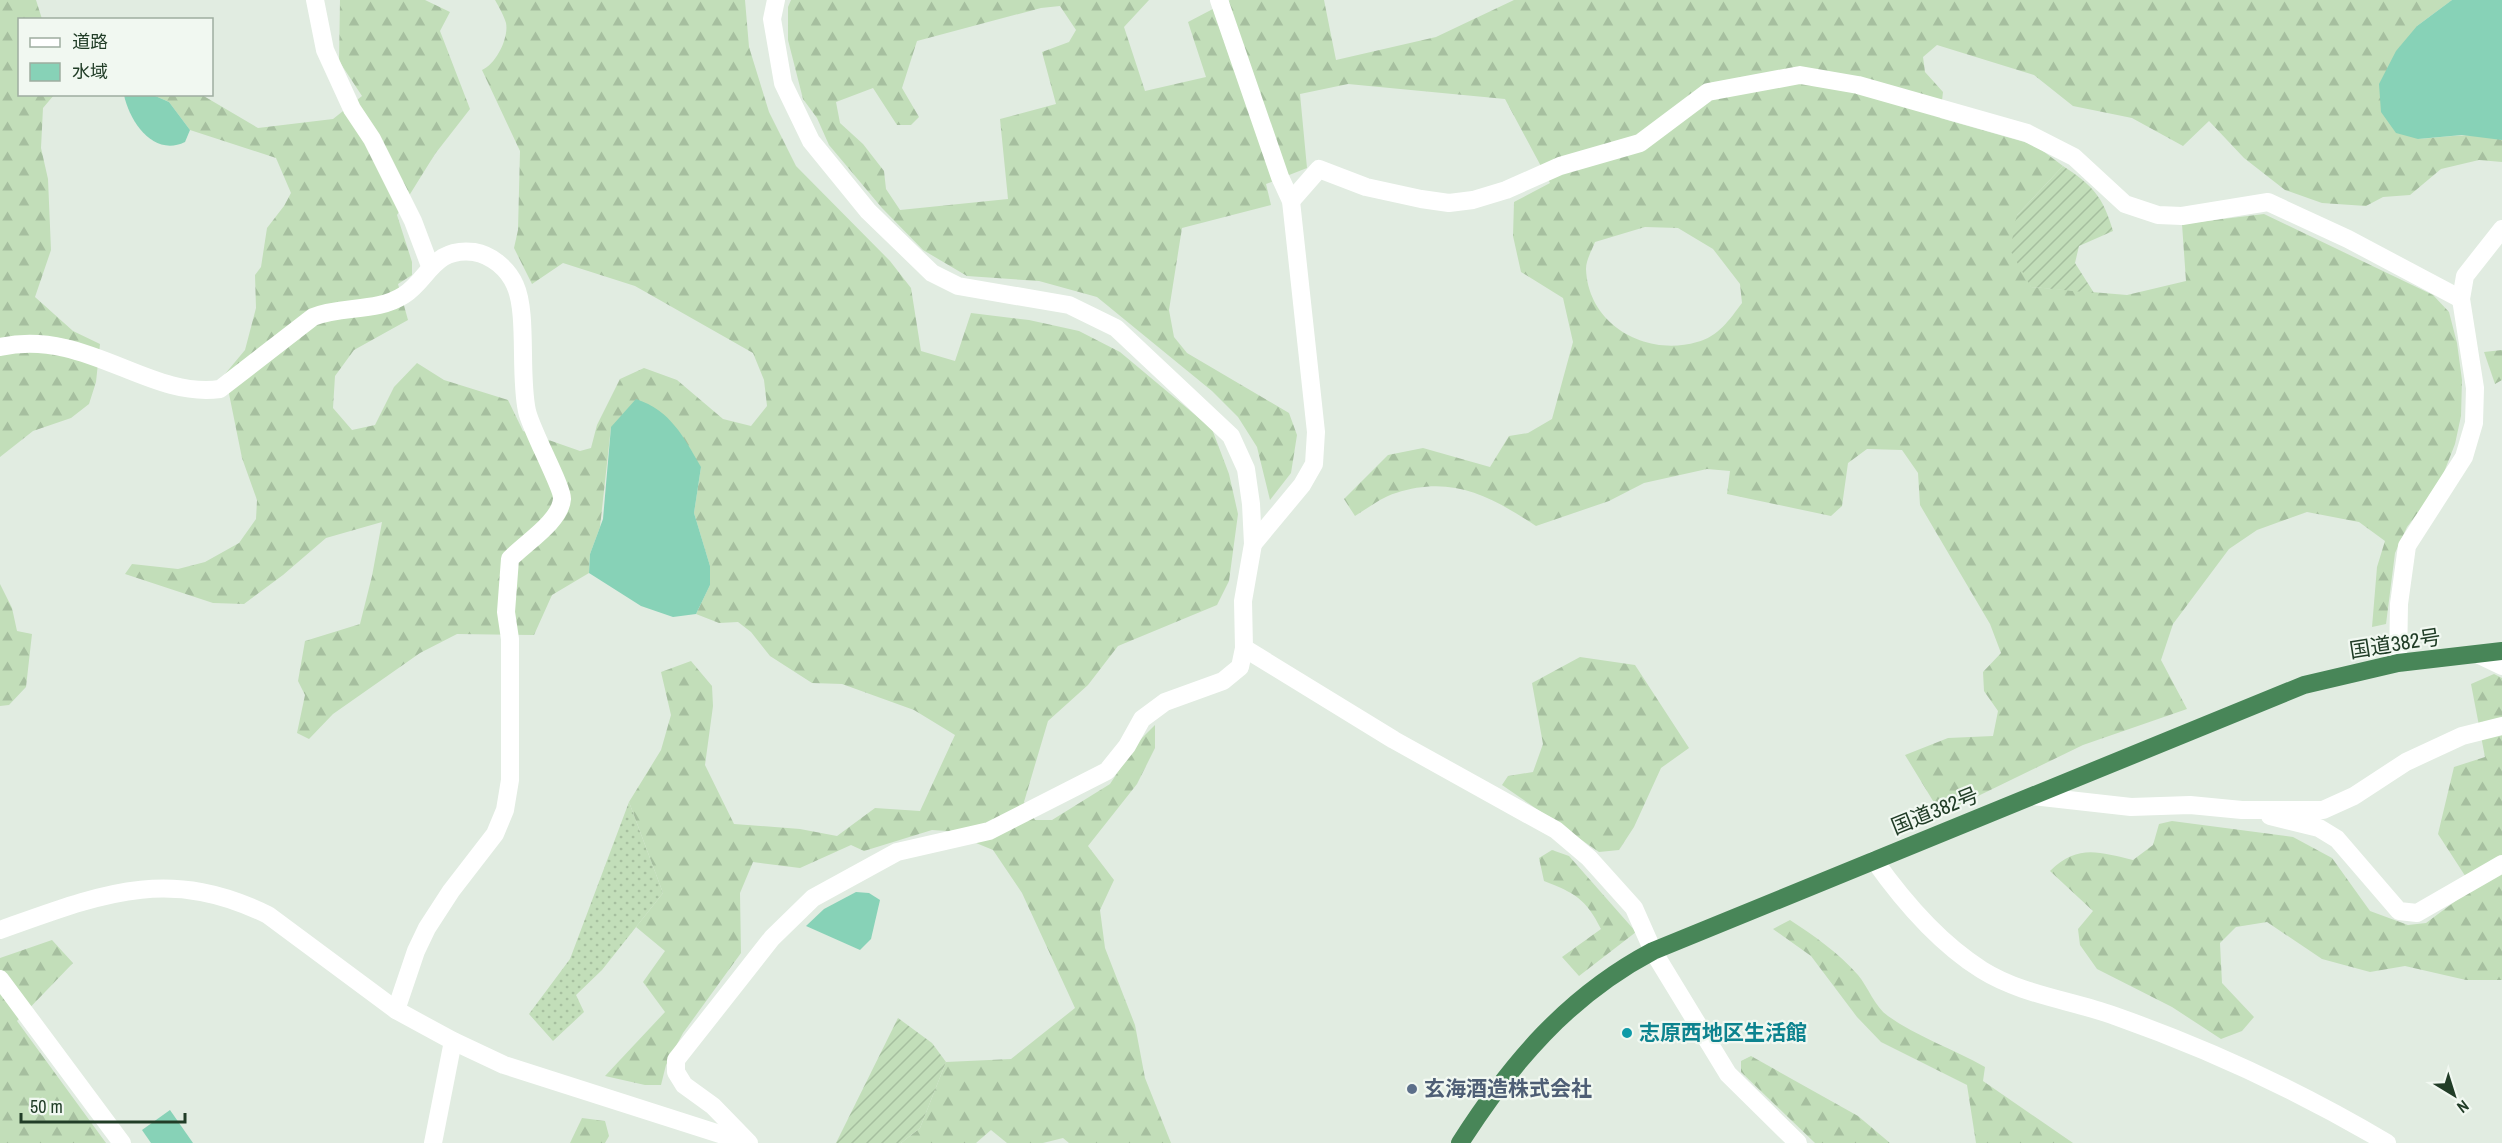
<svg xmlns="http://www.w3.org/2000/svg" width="2502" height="1143" viewBox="0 0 2502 1143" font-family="'Archivo Narrow','Noto Sans JP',sans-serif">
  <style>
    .grass { fill: url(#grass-dots) }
    .forest { fill: url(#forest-firs); fill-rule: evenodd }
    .garden { fill: url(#garden-furrows) }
    .water { fill: #87d2b7 }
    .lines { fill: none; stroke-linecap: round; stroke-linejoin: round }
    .minor { stroke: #fff; stroke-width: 18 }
    .tertiary { stroke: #fff; stroke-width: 18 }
    .trunk { stroke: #488658; stroke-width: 18 }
    .culture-dot { fill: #0f9aa8; stroke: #f1f8f1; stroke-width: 2 }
    .service-dot { fill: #5c6f8a; stroke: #f1f8f1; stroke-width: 2 }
    .labels { text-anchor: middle; stroke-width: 4.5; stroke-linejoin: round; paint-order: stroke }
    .street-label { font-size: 21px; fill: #213d27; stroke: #f1f8f1 }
    .culture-label { font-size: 21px; font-weight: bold; fill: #0d838f; stroke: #f1f8f1; text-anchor: start }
    .service-label { font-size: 21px; font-weight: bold; fill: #4e5e75; stroke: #f1f8f1; text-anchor: start }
  </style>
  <defs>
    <pattern id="grass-dots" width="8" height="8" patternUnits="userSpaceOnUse" patternTransform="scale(1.5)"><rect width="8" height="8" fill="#c2deb9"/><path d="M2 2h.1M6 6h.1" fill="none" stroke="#a6bf9f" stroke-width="1.8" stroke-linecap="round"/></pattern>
    <pattern id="forest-firs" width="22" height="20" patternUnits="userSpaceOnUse" patternTransform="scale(1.5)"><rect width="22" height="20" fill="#c2deb9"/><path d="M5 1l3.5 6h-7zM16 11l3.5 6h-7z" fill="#a6bf9f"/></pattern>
    <pattern id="garden-furrows" width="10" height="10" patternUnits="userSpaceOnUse" patternTransform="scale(1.5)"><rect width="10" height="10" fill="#c2deb9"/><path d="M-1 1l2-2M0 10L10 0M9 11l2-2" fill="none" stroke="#a6bf9f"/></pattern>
  </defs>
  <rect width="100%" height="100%" fill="#e1ece1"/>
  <!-- grass -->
  <path class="grass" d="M 629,802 L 663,893 L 602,970 L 576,995 L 584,1012 L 553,1041 L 529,1014 L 570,959 Z"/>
  <!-- forest -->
  <g class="forest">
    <path d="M 0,0 L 36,0 L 42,19 L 20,20 L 20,94 L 54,95 L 43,108 L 41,148 L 48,179 L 51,250 L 35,297 L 73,331 L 100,344 L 96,382 L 89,404 L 71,418 L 33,431 L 0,457 Z"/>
    <path d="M 340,0 L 425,0 L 450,12 L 440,31 L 470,109 L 435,154 L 397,215 L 412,262 L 412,275 L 398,284 L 408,320 L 354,350 L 335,376 L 333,408 L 352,430 L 375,425 L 394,387 L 417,363 L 444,380 L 508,400 L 523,431 L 580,451 L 591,448 L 597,425 L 620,379 L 644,368 L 677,380 L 723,419 L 751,426 L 767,406 L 764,380 L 753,353 L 635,286 L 563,263 L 532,284 L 514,248 L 518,230 L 520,151 L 482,70 C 496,64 509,38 506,23 C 504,16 499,7 495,0 L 745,0 L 749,47 L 769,112 L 796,166 L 890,261 L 911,288 L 921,351 L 955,361 L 971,313 L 1029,320 L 1079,331 L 1120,352 L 1212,429 L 1229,474 L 1238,514 L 1229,581 L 1217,605 L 1118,646 L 1088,685 L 1048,721 L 1024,802 L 1035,820 L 1052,820 L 1110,784 L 1137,743 L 1155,725 L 1155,748 L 1137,784 L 1088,846 L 1114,880 L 1100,910 L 1105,948 L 1135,1025 L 1145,1078 L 1171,1143 L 1069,1143 L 1063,1138 L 1043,1143 L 1007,1143 L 991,1130 L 976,1143 L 901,1143 L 920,1128 L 946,1062 L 1011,1059 L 1075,1008 L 1022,893 L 993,850 L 947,831 L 932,830 L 864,851 L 851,845 L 800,868 L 753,862 L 740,893 L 741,953 L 683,1033 L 666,1065 L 661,1085 L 645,1085 L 605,1076 L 665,1012 L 643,982 L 665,951 L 636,927 L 663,893 L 629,802 L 661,750 L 671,715 L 661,672 L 691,661 L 712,686 L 713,706 L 705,765 L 734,824 L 800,829 L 837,836 L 875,808 L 920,811 L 955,735 L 914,710 L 842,684 L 812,683 L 770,656 L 751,632 L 738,622 L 719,623 L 696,614 L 710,585 L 710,566 L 694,513 L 701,467 L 611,427 L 600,527 L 590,554 L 589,573 L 552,595 L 534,635 L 457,634 L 420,653 L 333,714 L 309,739 L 297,733 L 305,695 L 298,681 L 305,641 L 360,624 L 372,576 L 382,522 L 326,538 L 283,575 L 244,604 L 213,603 L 125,574 L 132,564 L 178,569 L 205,562 L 239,543 L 256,519 L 257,500 L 242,458 L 225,374 L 245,350 L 256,308 L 255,275 L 261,267 L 267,228 L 284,206 L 291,193 L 276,158 L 190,130 L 169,102 L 153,95 L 202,95 L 258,128 L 333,119 L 362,96 L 339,61 Z"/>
    <path d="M 791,0 L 1149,0 L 1124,27 L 1145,91 L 1206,77 L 1188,22 L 1230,0 L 1324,0 L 1336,60 L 1436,37 L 1514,0 L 2452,0 L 2417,26 L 2418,139 C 2445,137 2476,131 2502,140 L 2502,162 L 2479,160 L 2441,169 L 2410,195 L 2383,197 L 2366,206 L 2322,203 L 2285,190 L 2244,158 L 2209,121 L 2183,146 L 2132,118 L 2073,106 L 2034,75 L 1937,45 L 1923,57 L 1925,72 L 1943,92 L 1940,118 L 2035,145 L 2063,166 L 2017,215 L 2031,287 L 2127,295 L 2186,281 L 2182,224 L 2264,214 L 2433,295 L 2449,312 L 2457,343 L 2462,380 L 2461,416 L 2455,444 L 2439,485 L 2407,527 L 2395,553 L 2386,624 L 2372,627 L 2377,567 L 2385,541 L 2359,522 L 2307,512 L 2257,530 L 2229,549 L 2173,624 L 2161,660 L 2187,709 L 2083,745 L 1941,814 L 1905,755 L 1948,738 L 1993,736 L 1998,711 L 1984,691 L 1983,672 L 2001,653 L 1990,624 L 1920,505 L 1918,473 L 1902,450 L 1867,449 L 1848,463 L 1842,506 L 1831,516 L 1727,494 L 1730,471 L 1707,469 L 1644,483 L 1609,501 L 1536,526 C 1490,496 1452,475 1396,493 C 1382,497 1368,508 1355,516 L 1344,499 L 1388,455 L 1423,448 L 1490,467 L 1509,436 L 1528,433 L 1552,419 L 1573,342 L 1563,298 L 1521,272 L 1513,236 L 1514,202 L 1550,183 L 1505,99 L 1348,84 L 1300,94 L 1307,168 L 1266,184 L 1271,205 L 1182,228 L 1169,310 L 1174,337 L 1187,353 L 1289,413 L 1297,435 L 1291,473 L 1270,500 L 1257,447 L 1238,417 L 1212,391 L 1097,297 L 1039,281 L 967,276 L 923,250 L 882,208 L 829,145 L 817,118 L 803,99 L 788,40 L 788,7 ZM 1060,6 L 1076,30 L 1069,42 L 1042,52 L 1056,104 L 1000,119 L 1008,199 L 900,210 L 886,189 L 884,171 L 863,144 L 840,123 L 836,102 L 873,88 L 897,125 L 911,125 L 919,117 L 902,88 L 917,41 L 1041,8 ZM 1645,227 L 1678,228 L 1713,249 L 1740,284 L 1742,303 C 1730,319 1718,337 1697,342 C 1646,357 1588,325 1586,269 C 1586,260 1592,250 1595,242 Z"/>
    <path d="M 2502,350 L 2502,380 L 2495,384 L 2484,352 Z"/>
    <path d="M 0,584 L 12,608 L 17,631 L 32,634 L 26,687 L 9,705 L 0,706 Z"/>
    <path d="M 1580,657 L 1635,665 L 1689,748 L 1661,768 L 1634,827 L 1619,850 L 1599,852 L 1502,785 L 1508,776 L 1533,772 L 1543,744 L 1532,683 Z"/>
    <path d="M 2494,674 L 2502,678 L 2502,980 L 2466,980 L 2405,966 L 2370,972 L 2322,959 L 2267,922 L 2236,927 L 2220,943 L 2222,983 L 2254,1017 L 2242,1031 L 2221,1039 L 2172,1007 L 2097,969 L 2080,945 L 2078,929 L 2093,911 L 2050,871 C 2078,844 2098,852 2133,860 L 2153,845 L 2159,824 L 2172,821 L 2293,837 L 2332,858 L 2370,911 L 2408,925 L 2426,923 L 2473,888 L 2438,834 L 2454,767 L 2485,757 L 2471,684 Z"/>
    <path d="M 1552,850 L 1569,856 L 1636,932 L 1579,976 L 1562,957 L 1601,929 C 1586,899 1575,893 1544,881 L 1539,858 Z"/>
    <path d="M 1790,920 C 1814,936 1838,952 1858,975 C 1868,987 1875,1007 1888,1016 C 1917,1037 1954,1049 1985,1067 L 1983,1081 L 2073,1143 L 1976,1143 L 1967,1085 L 1881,1042 L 1857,1017 L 1811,956 L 1773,929 Z"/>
    <path d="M 52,940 L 73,963 L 17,1021 L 106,1143 L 0,1143 L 0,958 Z"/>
    <path d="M 1751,1056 L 1858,1116 L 1890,1143 L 1815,1143 L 1741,1072 L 1741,1061 Z"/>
    <path d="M 582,1118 L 605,1121 L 609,1136 L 605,1143 L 570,1143 Z"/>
  </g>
  <!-- garden -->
  <g class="garden">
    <path d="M 2063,166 C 2092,185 2103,196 2113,231 L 2079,246 L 2075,263 L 2094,293 L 2031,287 L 2010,250 L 2017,215 Z"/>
    <path d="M 898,1018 L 932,1043 L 946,1062 L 920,1128 L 901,1143 L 836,1143 Z"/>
  </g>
  <!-- water -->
  <g class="water">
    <path d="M 2452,0 L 2502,0 L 2502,140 L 2462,135 L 2418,139 L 2396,133 L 2381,112 L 2379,84 L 2396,51 L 2417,26 Z"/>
    <path d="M 153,95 L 169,102 L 190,130 L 185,142 C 154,157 130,123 124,95 Z"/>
    <path d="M 636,399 C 671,411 683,436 701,467 L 694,513 L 710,566 L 710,585 L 696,614 L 673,617 L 641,606 L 589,573 L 590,554 L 603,519 L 611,427 Z"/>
    <path d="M 856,892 L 869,893 L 880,900 L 871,939 L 860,950 L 806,926 L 824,909 Z"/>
    <path d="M 170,1110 L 193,1143 L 151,1143 L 142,1130 Z"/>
  </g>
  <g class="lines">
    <!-- minor -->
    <g class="minor">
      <path d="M 315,0 L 325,50 L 352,109 L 372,139 L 413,221 L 430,266"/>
      <path d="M 776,0 L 772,19 L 783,83 L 811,141 L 868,211 L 932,273 L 958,286 L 1069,305 L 1116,328 L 1231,436 L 1246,469 L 1251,504 L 1253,544 L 1243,601 L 1244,648 L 1394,740 L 1556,830 L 1589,858 L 1634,908 L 1653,951 L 1728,1074 L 1798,1143"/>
      <path d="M 1219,0 L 1280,177 L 1291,201 L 1316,432 L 1314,464 L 1302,485 L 1253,544"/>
      <path d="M 1291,201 L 1319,169 L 1366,187 L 1421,199 L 1449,203 L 1473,200 L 1506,190 L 1560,166 L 1640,143 L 1708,92 L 1800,75 L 1858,85 L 2027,133 L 2074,157 L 2125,204 L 2158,215 L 2182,216 L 2268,202 L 2348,239 L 2461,299"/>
      <path d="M 0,347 C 86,328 148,399 220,389 L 313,317 C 343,305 376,313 404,295 C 429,279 433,247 474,252 C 492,255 508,269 515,285 C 528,313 519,375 527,411 C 531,430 563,488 562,499 C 560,522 525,543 510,559 L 506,612 L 510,639 L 510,780 L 505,810 L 495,834 L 451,891 L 427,928 L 416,951 L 396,1010"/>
      <path d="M 2479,655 L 2502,666"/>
      <path d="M 2398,663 L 2399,604 L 2407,546 L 2464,457 L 2474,423 L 2475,388 L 2461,299 L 2465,276 L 2502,229"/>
      <path d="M 2033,796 L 2131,807 L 2190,805 L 2242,810 L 2323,810 L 2354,796 L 2406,762 L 2462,736 L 2502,726"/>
      <path d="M 2270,816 L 2319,828 L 2337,839 L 2399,911 L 2417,913 L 2502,864"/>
      <path d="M 1874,860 C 1903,901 1939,943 1982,970 C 2022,995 2071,1000 2115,1016 C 2209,1049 2301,1092 2387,1143"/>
      <path d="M 0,979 L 122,1143"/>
      <path d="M 433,1143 L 453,1041"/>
      <path d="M 749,1143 L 713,1106 L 684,1085 L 676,1072 L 676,1060 L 772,938 L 813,898 L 897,852 L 989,831 L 1107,771 L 1127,746 L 1142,719 L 1165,702 L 1223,681 L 1240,667 L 1244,648"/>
    </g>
    <!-- tertiary -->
    <path class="tertiary" d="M 0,930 C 99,895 167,865 268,915 L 396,1010 L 453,1041 L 504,1065 L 748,1143"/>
    <!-- trunk -->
    <path class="trunk" d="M 1460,1143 C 1511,1063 1568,996 1653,951 L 2304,685 L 2398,663 L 2502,651"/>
  </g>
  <!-- markers -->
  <circle class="culture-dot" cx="1627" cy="1033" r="6"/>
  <circle class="service-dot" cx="1412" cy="1089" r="6"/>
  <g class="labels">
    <!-- street labels -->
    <g class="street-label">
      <text transform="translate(2395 644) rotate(-9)" y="7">国道382号</text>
      <text transform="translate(1935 811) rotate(-22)" y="7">国道382号</text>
    </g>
    <!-- culture labels -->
    <g class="culture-label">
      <text x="1639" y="1040">志原西地区生活館</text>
    </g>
    <!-- service labels -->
    <g class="service-label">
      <text x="1424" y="1096">玄海酒造株式会社</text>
    </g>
  </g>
  <!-- legend -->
  <rect x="18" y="18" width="195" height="78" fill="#f1f8f1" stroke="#9eada0" stroke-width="1.5"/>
  <rect x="30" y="38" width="30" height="9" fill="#ffffff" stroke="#9eada0" stroke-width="1.5"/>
  <text x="72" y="48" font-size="18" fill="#213d27">道路</text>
  <rect x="30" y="63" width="30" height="18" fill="#87d2b7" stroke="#9eada0" stroke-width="1.5"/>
  <text x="72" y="78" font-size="18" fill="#213d27">水域</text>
  <!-- north arrow -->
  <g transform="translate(2454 1095) rotate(142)" stroke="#f1f8f1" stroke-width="4.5" paint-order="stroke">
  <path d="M0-4.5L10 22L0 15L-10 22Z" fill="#213d27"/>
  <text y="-9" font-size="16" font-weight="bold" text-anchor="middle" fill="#213d27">N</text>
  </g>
  <!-- scale -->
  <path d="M21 1113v9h164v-9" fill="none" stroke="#213d27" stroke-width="3"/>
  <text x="30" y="1113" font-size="18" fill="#213d27" stroke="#f1f8f1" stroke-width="4.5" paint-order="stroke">50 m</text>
</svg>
